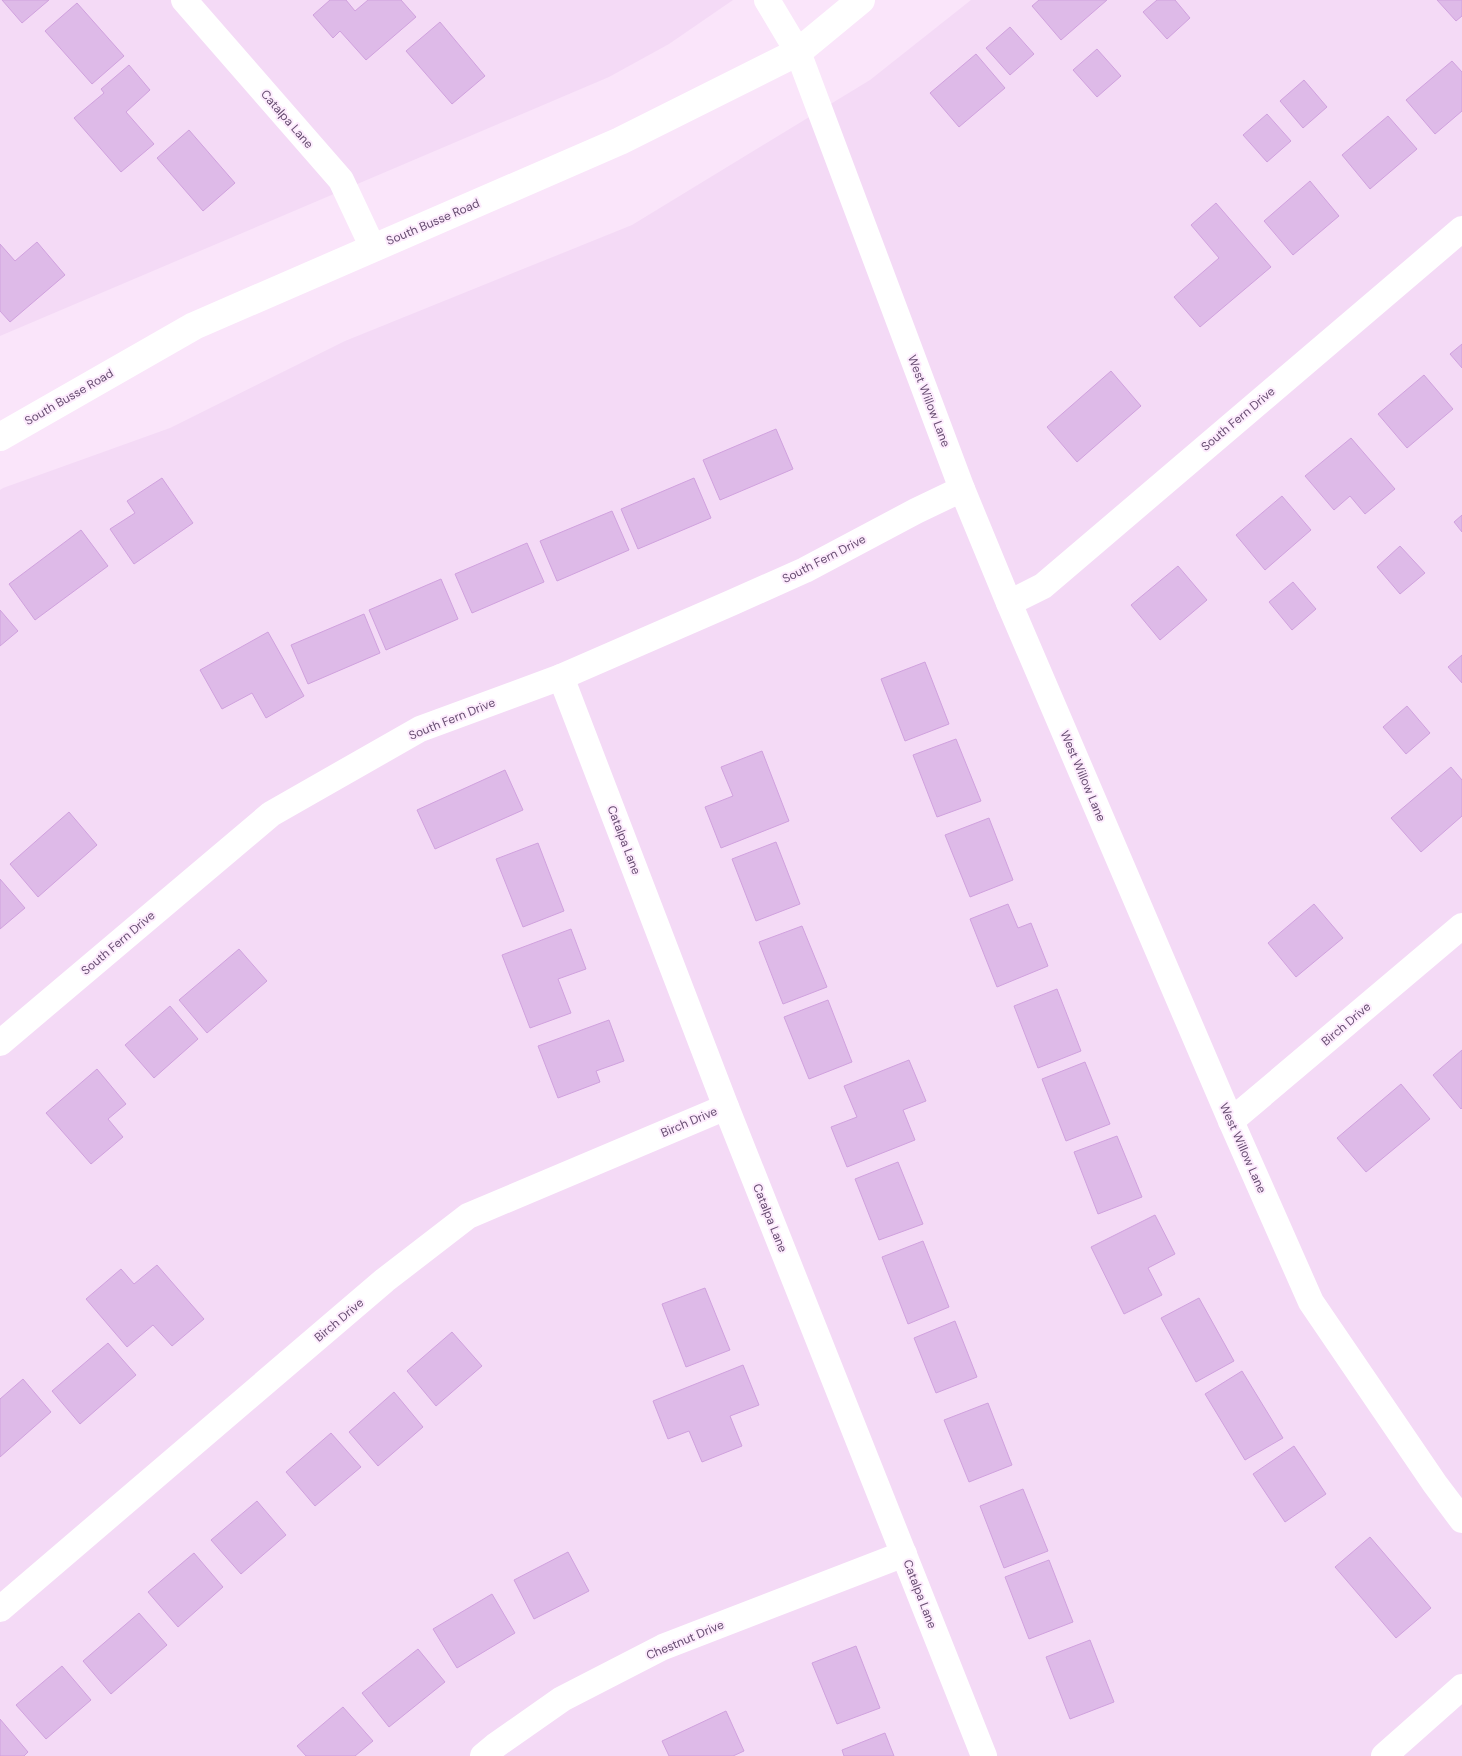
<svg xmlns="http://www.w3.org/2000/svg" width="1462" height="1756" viewBox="0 0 1462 1756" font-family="'DM Sans',sans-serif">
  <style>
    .residential { fill: #f4daf6 }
    .building { fill: #debae8; stroke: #d0a1de }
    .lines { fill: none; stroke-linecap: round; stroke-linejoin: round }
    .minor { stroke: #fff; stroke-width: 26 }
    .secondary { stroke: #fff; stroke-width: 28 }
    .labels { text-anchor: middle; stroke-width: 4; stroke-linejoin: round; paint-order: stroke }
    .street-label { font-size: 12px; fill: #674d71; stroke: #fdebfd }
  </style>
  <rect width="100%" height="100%" fill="#fae5fa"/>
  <!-- residential -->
  <g class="residential">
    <path d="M 0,0 L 733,0 L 669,44 L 609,77 L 0,336 Z"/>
    <path d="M 971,0 L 1462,0 L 1462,1756 L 0,1756 L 0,490 L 3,488 L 170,428 L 345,341 L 632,225 L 870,80 Z"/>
  </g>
  <!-- building -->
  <g class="building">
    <path d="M 2,0 L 49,0 L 22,23 Z"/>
    <path d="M 330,0 L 346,0 L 355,11 L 368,0 L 401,0 L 416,17 L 366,60 L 340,31 L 333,38 L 313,15 Z"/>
    <path d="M 1039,0 L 1107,0 L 1061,40 L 1032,6 Z"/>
    <path d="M 1157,0 L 1175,0 L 1190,18 L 1167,39 L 1143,12 Z"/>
    <path d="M 1437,0 L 1462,0 L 1462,16 L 1456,21 Z"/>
    <path d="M 77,3 L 124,56 L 92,84 L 45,31 Z"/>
    <path d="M 440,22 L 485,76 L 452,104 L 406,51 Z"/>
    <path d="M 1010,27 L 1034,54 L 1010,75 L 986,48 Z"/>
    <path d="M 1097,49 L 1121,76 L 1097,97 L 1073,70 Z"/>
    <path d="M 976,54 L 1005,88 L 959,127 L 930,93 Z"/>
    <path d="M 1452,61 L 1462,72 L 1462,111 L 1435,134 L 1406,100 Z"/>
    <path d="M 129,65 L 150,90 L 126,112 L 154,144 L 121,172 L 74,118 L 104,93 L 101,89 Z"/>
    <path d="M 1304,80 L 1327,107 L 1303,128 L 1280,101 Z"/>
    <path d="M 1267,114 L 1291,141 L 1267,162 L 1243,135 Z"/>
    <path d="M 1388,116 L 1417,149 L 1370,189 L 1342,155 Z"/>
    <path d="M 189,130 L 235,183 L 203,211 L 157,158 Z"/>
    <path d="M 1310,181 L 1339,216 L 1293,255 L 1264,221 Z"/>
    <path d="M 1216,203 L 1271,267 L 1200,327 L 1174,297 L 1219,258 L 1191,225 Z"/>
    <path d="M 37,242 L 65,275 L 10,322 L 0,311 L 0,244 L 15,261 Z"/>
    <path d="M 1462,344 L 1462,368 L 1450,354 Z"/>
    <path d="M 1111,371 L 1141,406 L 1077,462 L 1047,427 Z"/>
    <path d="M 1424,375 L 1453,409 L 1407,448 L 1378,414 Z"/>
    <path d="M 776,429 L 793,469 L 720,500 L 703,460 Z"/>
    <path d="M 1351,438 L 1395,489 L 1365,514 L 1350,496 L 1334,510 L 1305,476 Z"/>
    <path d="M 162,478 L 193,523 L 134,564 L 110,529 L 135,513 L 127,501 Z"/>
    <path d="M 694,478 L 711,518 L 638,549 L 621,509 Z"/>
    <path d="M 1282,496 L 1311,530 L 1265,570 L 1236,535 Z"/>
    <path d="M 612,511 L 629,550 L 557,581 L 540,541 Z"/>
    <path d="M 1462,515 L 1462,532 L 1454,522 Z"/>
    <path d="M 81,530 L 108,566 L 35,620 L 9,584 Z"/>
    <path d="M 527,543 L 544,582 L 472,613 L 455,574 Z"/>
    <path d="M 1400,546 L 1425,573 L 1400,594 L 1377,567 Z"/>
    <path d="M 1178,566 L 1207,600 L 1160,640 L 1131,605 Z"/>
    <path d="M 441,579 L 458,619 L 386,650 L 369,610 Z"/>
    <path d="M 1293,582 L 1316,609 L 1292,630 L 1269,602 Z"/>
    <path d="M 0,610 L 18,631 L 0,646 Z"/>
    <path d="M 364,614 L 380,653 L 308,684 L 291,645 Z"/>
    <path d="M 268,632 L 304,696 L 266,718 L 252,693 L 222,709 L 200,670 Z"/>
    <path d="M 1462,655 L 1462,683 L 1448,667 Z"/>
    <path d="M 925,662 L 949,724 L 905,741 L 881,679 Z"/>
    <path d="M 1407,706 L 1430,733 L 1406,754 L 1383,727 Z"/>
    <path d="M 956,739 L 981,801 L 937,817 L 913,755 Z"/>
    <path d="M 762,751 L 789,821 L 721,848 L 705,807 L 733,796 L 721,767 Z"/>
    <path d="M 1451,767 L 1462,780 L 1462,816 L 1421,852 L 1391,818 Z"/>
    <path d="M 505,770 L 523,810 L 435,849 L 417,810 Z"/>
    <path d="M 69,812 L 97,845 L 38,897 L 10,864 Z"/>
    <path d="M 989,818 L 1013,880 L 970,897 L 945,835 Z"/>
    <path d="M 776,842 L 800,904 L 756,921 L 732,859 Z"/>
    <path d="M 538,843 L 564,911 L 523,927 L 496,859 Z"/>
    <path d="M 0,879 L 25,908 L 0,929 Z"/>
    <path d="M 1008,904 L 1018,928 L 1031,923 L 1048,966 L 997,987 L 970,919 Z"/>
    <path d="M 1314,904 L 1343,938 L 1296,977 L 1268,943 Z"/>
    <path d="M 802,926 L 827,987 L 783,1004 L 759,942 Z"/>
    <path d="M 571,929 L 586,969 L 558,979 L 571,1013 L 530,1028 L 502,955 Z"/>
    <path d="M 239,949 L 267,981 L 207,1033 L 179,1000 Z"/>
    <path d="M 1057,989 L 1081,1051 L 1038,1068 L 1014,1006 Z"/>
    <path d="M 828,1000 L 852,1062 L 809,1079 L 784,1017 Z"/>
    <path d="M 170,1006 L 198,1039 L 154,1078 L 125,1045 Z"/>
    <path d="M 609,1020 L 624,1061 L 596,1071 L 600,1082 L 558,1098 L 538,1046 Z"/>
    <path d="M 1462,1050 L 1462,1108 L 1461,1109 L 1433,1075 Z"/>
    <path d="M 909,1060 L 926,1101 L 903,1110 L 915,1140 L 847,1167 L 831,1127 L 857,1117 L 844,1086 Z"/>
    <path d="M 1085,1062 L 1110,1124 L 1066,1141 L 1042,1079 Z"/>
    <path d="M 97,1069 L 126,1104 L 108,1119 L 123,1137 L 91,1164 L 46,1113 Z"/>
    <path d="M 1401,1084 L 1430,1119 L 1366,1172 L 1337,1138 Z"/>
    <path d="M 1117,1136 L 1142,1197 L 1098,1214 L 1074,1152 Z"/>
    <path d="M 898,1162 L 923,1224 L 879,1240 L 855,1179 Z"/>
    <path d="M 1155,1215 L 1175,1254 L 1148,1268 L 1162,1295 L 1124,1314 L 1091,1247 Z"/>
    <path d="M 923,1241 L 949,1307 L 908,1324 L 882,1257 Z"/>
    <path d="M 157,1265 L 204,1319 L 172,1346 L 153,1325 L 127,1347 L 86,1299 L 121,1269 L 134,1284 Z"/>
    <path d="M 705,1288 L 730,1350 L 686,1367 L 662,1304 Z"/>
    <path d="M 1199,1298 L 1234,1361 L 1196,1382 L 1161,1318 Z"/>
    <path d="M 955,1321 L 977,1377 L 936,1393 L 914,1338 Z"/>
    <path d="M 452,1332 L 482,1366 L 436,1406 L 407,1371 Z"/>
    <path d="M 108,1343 L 136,1375 L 80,1424 L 52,1391 Z"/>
    <path d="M 743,1365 L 759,1405 L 730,1416 L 742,1446 L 702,1462 L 689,1431 L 668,1439 L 653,1401 Z"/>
    <path d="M 1242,1371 L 1283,1438 L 1245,1460 L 1205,1394 Z"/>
    <path d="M 23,1379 L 51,1412 L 0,1457 L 0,1399 Z"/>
    <path d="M 394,1392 L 423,1427 L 378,1466 L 349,1432 Z"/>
    <path d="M 988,1403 L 1012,1465 L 969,1482 L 944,1420 Z"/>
    <path d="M 331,1433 L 361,1467 L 315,1506 L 286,1472 Z"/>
    <path d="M 1294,1446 L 1326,1494 L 1285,1522 L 1253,1474 Z"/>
    <path d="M 1023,1489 L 1048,1551 L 1004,1568 L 980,1506 Z"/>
    <path d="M 257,1501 L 286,1535 L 241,1574 L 211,1540 Z"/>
    <path d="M 1370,1537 L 1431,1608 L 1396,1638 L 1335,1567 Z"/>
    <path d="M 568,1552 L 589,1591 L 534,1619 L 514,1580 Z"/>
    <path d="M 194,1553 L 223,1587 L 178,1627 L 148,1592 Z"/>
    <path d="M 1049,1560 L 1073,1622 L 1029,1639 L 1005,1577 Z"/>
    <path d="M 492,1594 L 515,1633 L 457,1668 L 433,1629 Z"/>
    <path d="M 139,1613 L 167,1645 L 111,1694 L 83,1661 Z"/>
    <path d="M 1090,1640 L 1114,1702 L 1070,1719 L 1046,1657 Z"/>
    <path d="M 856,1646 L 880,1708 L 837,1724 L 812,1663 Z"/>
    <path d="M 418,1649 L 445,1682 L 389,1727 L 362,1693 Z"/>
    <path d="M 62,1666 L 91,1700 L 46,1739 L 16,1705 Z"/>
    <path d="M 343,1707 L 373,1741 L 355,1756 L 306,1756 L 297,1746 Z"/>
    <path d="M 726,1711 L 744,1751 L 733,1756 L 669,1756 L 662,1741 Z"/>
    <path d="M 0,1719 L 28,1752 L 24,1756 L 0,1756 Z"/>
    <path d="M 885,1733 L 894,1756 L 844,1756 L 842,1750 Z"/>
  </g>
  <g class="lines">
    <!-- minor -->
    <g class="minor">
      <path d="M 184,0 L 341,180 L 373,248"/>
      <path d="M 767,0 L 798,52 L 962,489 L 1009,603 L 1231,1121 L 1311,1302 L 1435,1484 L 1462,1520"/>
      <path d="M 1009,603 L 1043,586 L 1462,229"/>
      <path d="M 561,677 L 726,1107 L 984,1756"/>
      <path d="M 0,1043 L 271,814 L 420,729 L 561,677 L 731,603 L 805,570 L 916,511 L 962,489"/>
      <path d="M 1231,1121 L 1462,926"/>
      <path d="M 0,1609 L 385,1280 L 468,1216 L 726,1107"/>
      <path d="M 483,1756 L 495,1746 L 562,1699 L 663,1647 L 904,1554"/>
      <path d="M 1384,1756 L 1462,1687"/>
    </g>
    <!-- secondary -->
    <path class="secondary" d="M 0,437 L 194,326 L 620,141 L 798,52 L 861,0"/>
  </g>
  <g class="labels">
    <!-- street labels -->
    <g class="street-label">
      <text transform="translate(287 119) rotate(49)" y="4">Catalpa Lane</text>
      <text transform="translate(433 222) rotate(-23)" y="4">South Busse Road</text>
      <text transform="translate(69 397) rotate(-30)" y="4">South Busse Road</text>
      <text transform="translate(929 401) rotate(69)" y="4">West Willow Lane</text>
      <text transform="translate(1238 419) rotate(-40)" y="4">South Fern Drive</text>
      <text transform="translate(824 559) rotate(-27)" y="4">South Fern Drive</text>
      <text transform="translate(452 719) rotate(-22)" y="4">South Fern Drive</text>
      <text transform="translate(1083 776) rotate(67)" y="4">West Willow Lane</text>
      <text transform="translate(624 840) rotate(69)" y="4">Catalpa Lane</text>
      <text transform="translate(118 943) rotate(-40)" y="4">South Fern Drive</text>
      <text transform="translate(1346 1024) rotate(-40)" y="4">Birch Drive</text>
      <text transform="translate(689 1122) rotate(-23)" y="4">Birch Drive</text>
      <text transform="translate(1243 1148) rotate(66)" y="4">West Willow Lane</text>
      <text transform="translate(770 1218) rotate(68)" y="4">Catalpa Lane</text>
      <text transform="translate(339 1320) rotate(-40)" y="4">Birch Drive</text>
      <text transform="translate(920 1594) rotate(69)" y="4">Catalpa Lane</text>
      <text transform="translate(685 1640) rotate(-23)" y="4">Chestnut Drive</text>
    </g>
  </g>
</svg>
